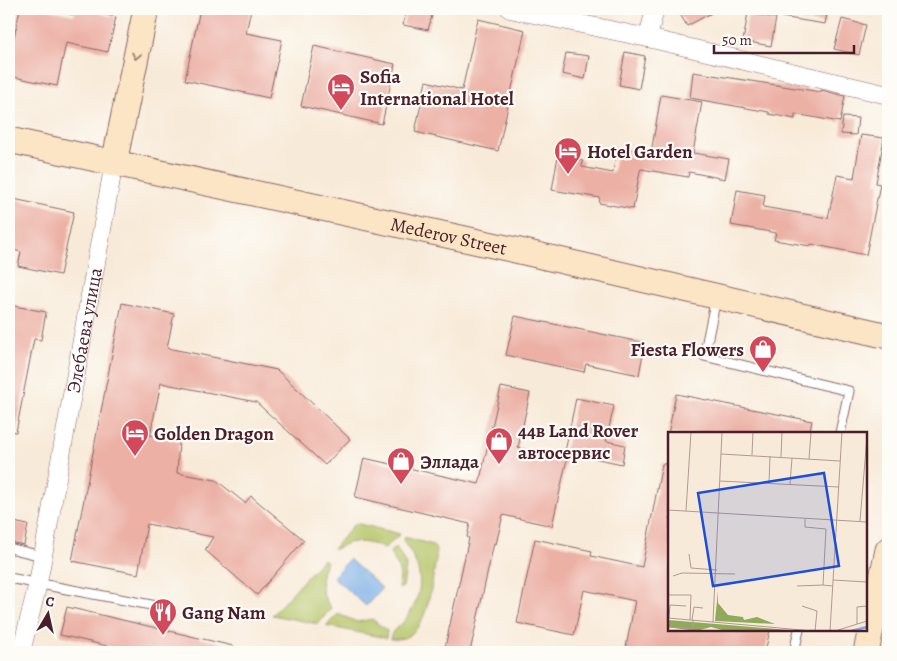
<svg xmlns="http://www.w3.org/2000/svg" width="897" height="661" viewBox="0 0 897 661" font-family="Alegreya,serif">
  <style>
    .green { fill: #b5c467; stroke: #807249 }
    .water { fill: #79ade6; stroke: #626688 }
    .building { fill: #ecb0a5 }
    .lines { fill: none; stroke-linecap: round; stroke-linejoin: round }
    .lane-casing { stroke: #876668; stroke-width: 11 }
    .street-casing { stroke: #876668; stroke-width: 19 }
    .secondary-casing { stroke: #876668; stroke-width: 27 }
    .lane { stroke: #fff; stroke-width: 9 }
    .street { stroke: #fff; stroke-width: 18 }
    .secondary { stroke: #fce5c4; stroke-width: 25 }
    .oneway { stroke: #a38278 }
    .labels { text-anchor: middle; stroke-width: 4.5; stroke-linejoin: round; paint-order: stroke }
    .poi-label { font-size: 19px; font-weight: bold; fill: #4a1f2b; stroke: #fdfcf7; text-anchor: start }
    .street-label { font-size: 19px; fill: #4a1f2b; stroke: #fdfcf7 }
    .inset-river { fill: none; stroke: #79ade6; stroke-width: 2.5 }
    .inset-road { fill: none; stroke: #b29993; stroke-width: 1 }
    .view { fill: #1d4ed8; fill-opacity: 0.15; stroke: #1d4ed8; stroke-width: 2.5 }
    .inset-edge { fill: none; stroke: #4a1f2b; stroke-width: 2.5 }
  </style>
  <rect width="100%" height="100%" fill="#fdfcf7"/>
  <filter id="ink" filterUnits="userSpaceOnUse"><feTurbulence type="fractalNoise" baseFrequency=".02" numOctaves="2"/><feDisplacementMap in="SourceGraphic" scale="10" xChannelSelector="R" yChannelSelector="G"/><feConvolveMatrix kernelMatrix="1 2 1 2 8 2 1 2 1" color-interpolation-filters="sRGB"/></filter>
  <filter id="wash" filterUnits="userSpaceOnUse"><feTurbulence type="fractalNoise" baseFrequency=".0096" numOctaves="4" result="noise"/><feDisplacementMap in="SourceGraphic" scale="20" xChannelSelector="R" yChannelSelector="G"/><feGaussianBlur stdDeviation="1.12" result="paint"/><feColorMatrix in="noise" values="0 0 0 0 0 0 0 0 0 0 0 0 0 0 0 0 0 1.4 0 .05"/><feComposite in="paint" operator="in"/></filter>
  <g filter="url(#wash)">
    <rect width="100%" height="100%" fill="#f8ead8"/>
    <!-- green -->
    <g class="green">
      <path d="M 355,523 L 400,534 L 385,548 C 372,544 362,540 348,543 C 342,545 339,549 333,549 Z"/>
      <path d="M 404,537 L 433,545 L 436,551 L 436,560 C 430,587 429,644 390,639 C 392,629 397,629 404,621 C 426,594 424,568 403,541 Z"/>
      <path d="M 396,547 L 406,565 L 403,587 L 399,589 L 400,575 L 398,567 L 390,552 Z"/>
      <path d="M 323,559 L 327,561 C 318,578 320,593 331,608 L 318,624 L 272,615 Z"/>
      <path d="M 338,614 L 357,622 L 372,619 L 387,631 L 386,638 L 326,626 Z"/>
    </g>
    <!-- water -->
    <path class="water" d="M 349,559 L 382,588 L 366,606 L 333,577 Z"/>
    <g id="blocks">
      <!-- building -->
      <g class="building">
        <path d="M 20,9 L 44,9 L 74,15 L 76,9 L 79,9 L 116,17 L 108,52 L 66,43 L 57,86 L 9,76 L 9,51 L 11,52 Z"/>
        <path d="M 200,9 L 251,9 L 246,33 L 282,40 L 269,98 L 185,80 Z"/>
        <path d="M 407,9 L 419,9 L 433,12 L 428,30 L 403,25 Z"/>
        <path d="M 677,9 L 719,9 L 687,26 Z"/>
        <path d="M 781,9 L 828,9 L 825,24 L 781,17 Z"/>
        <path d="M 748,13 L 776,18 L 771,46 L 743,41 Z"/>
        <path d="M 478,19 L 525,30 L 498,151 L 415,132 L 426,81 L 462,90 Z"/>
        <path d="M 842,19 L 866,25 L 859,55 L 834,49 Z"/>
        <path d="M 314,46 L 395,64 L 382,124 L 301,106 Z"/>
        <path d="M 625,52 L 645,56 L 639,89 L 619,85 Z"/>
        <path d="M 566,53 L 589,56 L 585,79 L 562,74 Z"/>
        <path d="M 693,72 L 821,92 L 821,90 L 845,96 L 840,122 L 795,114 L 795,119 L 769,114 L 769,112 L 690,98 Z"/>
        <path d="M 661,95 L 702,102 L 693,153 L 729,159 L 725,179 L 689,172 L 688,177 L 641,169 L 640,171 L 633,209 L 599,203 L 600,198 L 552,190 L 558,156 L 583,161 L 582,167 L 613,173 L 617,147 L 651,153 Z"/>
        <path d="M 843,117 L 858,118 L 856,135 L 841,134 Z"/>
        <path d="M 861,135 L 884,138 L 876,183 L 880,184 L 866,255 L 811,244 L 810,246 L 774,240 L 776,233 L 731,225 L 737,190 L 765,195 L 763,207 L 828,218 L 837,175 L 854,178 Z"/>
        <path d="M 9,198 L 74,212 L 60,275 L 18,266 L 21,252 L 9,249 Z"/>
        <path d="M 122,303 L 174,314 L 167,348 L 277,370 L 350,439 L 325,465 L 256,402 L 161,383 L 150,435 L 179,441 L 177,473 L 216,480 L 245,503 L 251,496 L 304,540 L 257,595 L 205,550 L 213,537 L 147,524 L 138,574 L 72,561 Z"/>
        <path d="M 9,305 L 46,312 L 41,340 L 34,339 L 16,432 L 9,431 Z"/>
        <path d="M 515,316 L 645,343 L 639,375 L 586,364 L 584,372 L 506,355 Z"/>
        <path d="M 501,387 L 530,393 L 518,448 L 567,459 L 552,526 L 503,515 L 496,544 L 494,543 L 470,652 L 444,652 L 469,538 L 467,537 L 470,524 L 355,497 L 364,458 L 479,484 Z"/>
        <path d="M 676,394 L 812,421 L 809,434 L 668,434 Z"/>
        <path d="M 576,398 L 614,406 L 606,441 L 625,445 L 622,464 L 565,452 Z"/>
        <path d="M 662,464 L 670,464 L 670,630 L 770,630 L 765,652 L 625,652 L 635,601 L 584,590 L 574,635 L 517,623 L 535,539 L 592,551 L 591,556 L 642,567 Z"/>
        <path d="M 9,521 L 28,525 L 24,545 L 9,542 Z"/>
        <path d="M 67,607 L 233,646 L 232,652 L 133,652 L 60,635 Z"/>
      </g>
    </g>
  </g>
  <g filter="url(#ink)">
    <use href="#blocks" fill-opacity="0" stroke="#876668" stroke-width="1"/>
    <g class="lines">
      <!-- lane casing -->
      <g class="lane-casing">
        <g id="lane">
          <path d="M 716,298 L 704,356 L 849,391 L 840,433"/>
          <path d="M 9,548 L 42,556"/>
          <path d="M 9,578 L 167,608"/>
          <path d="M 794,652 L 799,630"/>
        </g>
      </g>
      <!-- street casing -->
      <g class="street-casing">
        <g id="street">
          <path d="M 510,9 L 648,38 L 888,95"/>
          <path d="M 648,38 L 655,9"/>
          <path id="s1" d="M 21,652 L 38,583 L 114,163"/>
        </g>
      </g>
      <!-- secondary casing -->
      <g class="secondary-casing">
        <g id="secondary">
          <path id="s2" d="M 9,140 L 511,249 L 888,336"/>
          <path d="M 114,163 L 146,9"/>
          <path d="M 866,652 L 888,550"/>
        </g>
      </g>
      <!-- lane -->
      <use href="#lane" class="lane"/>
      <!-- street -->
      <use href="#street" class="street"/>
      <!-- secondary -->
      <use href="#secondary" class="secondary"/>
    </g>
    <!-- one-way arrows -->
    <defs><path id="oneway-chevron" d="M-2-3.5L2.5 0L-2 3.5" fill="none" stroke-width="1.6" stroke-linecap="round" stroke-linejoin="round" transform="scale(1.25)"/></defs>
    <use class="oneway" href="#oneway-chevron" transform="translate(136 56) rotate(102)"/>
  </g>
  <!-- icons -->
  <defs>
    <g id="hotel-pin" transform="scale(1.4375)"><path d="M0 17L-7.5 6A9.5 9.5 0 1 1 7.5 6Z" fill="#d1495b" stroke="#fdfcf7"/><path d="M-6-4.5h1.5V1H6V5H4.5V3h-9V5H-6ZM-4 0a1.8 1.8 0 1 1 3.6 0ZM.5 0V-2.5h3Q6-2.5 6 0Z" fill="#fff"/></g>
    <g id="shop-pin" transform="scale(1.4375)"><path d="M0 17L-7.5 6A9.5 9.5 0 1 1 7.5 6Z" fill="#d1495b" stroke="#fdfcf7"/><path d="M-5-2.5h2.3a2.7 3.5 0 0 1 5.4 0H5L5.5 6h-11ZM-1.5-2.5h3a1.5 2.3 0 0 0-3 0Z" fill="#fff"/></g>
    <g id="restaurant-pin" transform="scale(1.4375)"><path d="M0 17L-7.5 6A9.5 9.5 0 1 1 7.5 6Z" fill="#d1495b" stroke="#fdfcf7"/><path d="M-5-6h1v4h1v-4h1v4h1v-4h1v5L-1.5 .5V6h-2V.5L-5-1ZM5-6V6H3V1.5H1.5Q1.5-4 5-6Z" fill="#fff"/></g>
  </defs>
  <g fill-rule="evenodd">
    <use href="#hotel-pin" x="341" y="87"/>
    <use href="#hotel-pin" x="568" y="151"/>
    <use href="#shop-pin" x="763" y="349"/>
    <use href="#hotel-pin" x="135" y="433"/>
    <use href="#shop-pin" x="499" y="441"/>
    <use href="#shop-pin" x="401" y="461"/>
    <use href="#restaurant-pin" x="163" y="612"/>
  </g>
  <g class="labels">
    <!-- poi labels -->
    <g class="poi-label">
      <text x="360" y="83">Sofia<tspan x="360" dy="22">International Hotel</tspan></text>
      <text x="587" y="158">Hotel Garden</text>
      <text x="744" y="356" text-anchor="end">Fiesta Flowers</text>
      <text x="518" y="437">44в Land Rover<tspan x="518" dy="22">автосервис</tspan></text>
      <text x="154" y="440">Golden Dragon</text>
      <text x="420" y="468">Эллада</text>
      <text x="182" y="619">Gang Nam</text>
    </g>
    <!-- street labels -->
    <g class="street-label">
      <text dy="7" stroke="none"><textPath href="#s2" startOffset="450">Mederov Street</textPath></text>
      <text dy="7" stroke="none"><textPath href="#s1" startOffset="328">Элебаева улица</textPath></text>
    </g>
  </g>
  <!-- overview -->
  <g transform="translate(668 432)">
    <rect width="199" height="199" fill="#f8ead8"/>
    <path d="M 50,159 L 50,171 L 60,183 L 75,185 L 76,188 L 89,185 L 107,192 L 47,189 ZM 0,188 L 121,198 L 122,199 L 58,199 L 43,195 L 28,199 L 0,195 Z" fill="#90aa5c"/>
    <path class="inset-river" d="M 183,199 L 199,195"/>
    <path class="inset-road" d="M 53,22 L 172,29M 84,23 L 85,0M 113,25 L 114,0M 141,27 L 143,0M 52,49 L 171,55M 101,51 L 102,24M 122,52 L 124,26M 0,78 L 199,90M 18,79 L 23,0M 137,87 L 137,95 L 158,97 L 155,153 L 165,154M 192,89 L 199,5M 21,122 L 23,136 L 49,138M 5,144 L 14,141 L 67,142M 165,148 L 199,150M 129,154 L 155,153M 0,163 L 23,163 L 22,188M 134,174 L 149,179 L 147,199M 0,186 L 145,199M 1,186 L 2,173 L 18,174M 24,188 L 26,175 L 35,176M 45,190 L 54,0M 189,192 L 189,175 L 199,174M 0,195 L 25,197 L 25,188M 162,199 L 174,0M 167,199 L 199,189"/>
    <path class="view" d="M 156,41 L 171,134 L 45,154 L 30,61 Z"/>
    <rect width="199" height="199" class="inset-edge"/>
  </g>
  <!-- margin -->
  <rect width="897" height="661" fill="none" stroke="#fdfcf7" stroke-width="30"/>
  <!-- north arrow -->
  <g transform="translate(48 614) rotate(9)" stroke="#fdfcf7" stroke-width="4" paint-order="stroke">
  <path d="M0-4L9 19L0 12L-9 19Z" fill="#4a1f2b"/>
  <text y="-8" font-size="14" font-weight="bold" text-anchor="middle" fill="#4a1f2b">С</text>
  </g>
  <!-- scale -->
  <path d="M714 45v8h140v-8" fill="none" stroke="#4a1f2b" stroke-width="2.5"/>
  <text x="722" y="45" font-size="15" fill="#4a1f2b" stroke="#fdfcf7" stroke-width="4" paint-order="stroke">50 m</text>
</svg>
